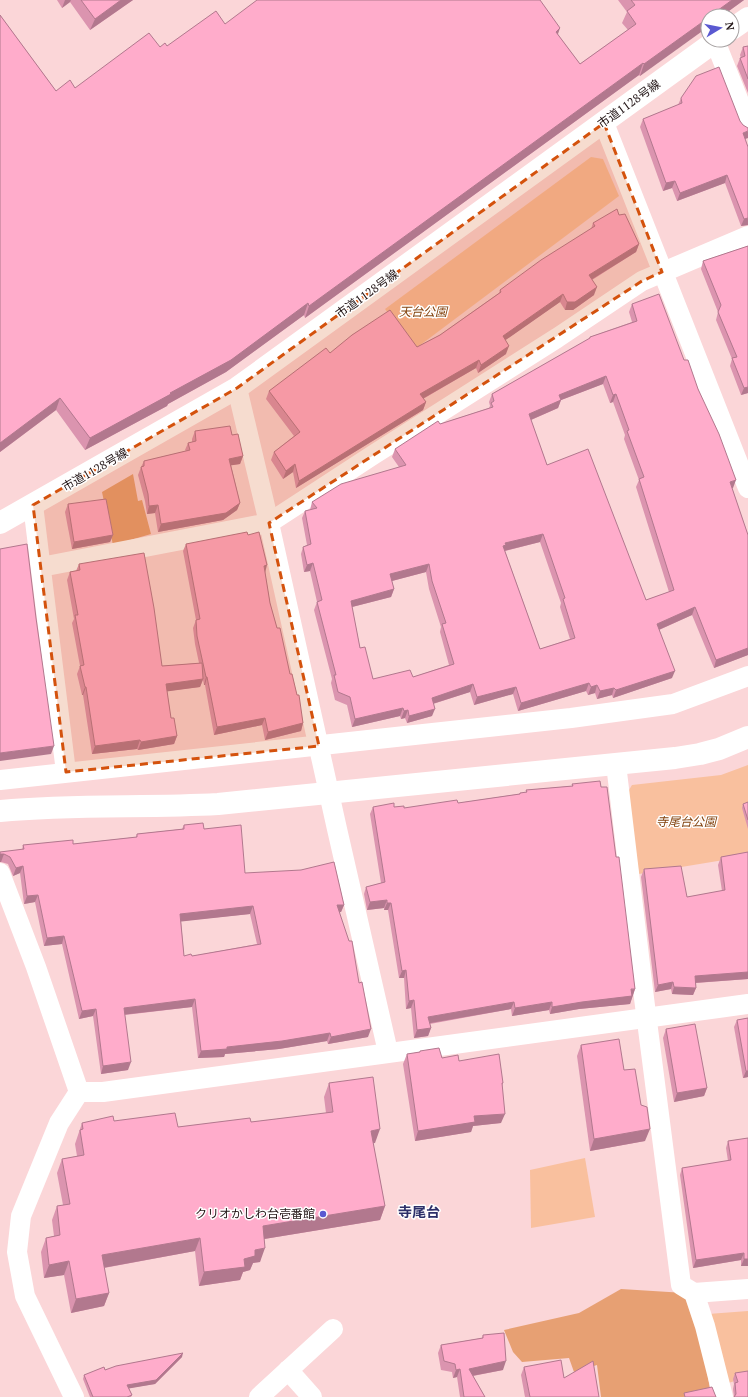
<svg xmlns="http://www.w3.org/2000/svg" width="748" height="1397" viewBox="0 0 748 1397" font-family="'PT Serif','Noto Sans JP',serif">
  <style>
    .green { fill: #f9c09e }
    .forest { fill: #e7a073 }
    .lines { fill: none; stroke-linecap: round; stroke-linejoin: round }
    .street { stroke: #fff; stroke-width: 20 }
    .secondary { stroke: #fff; stroke-width: 22 }
    .wall { fill: #db94af; fill-rule: evenodd }
    .shaded-wall { fill: #b2788e }
    .building { fill: #ffaccb; stroke: #b2788e; fill-rule: evenodd }
    .marked { fill: #d4520d; fill-opacity: 0.2; stroke: #d4520d; stroke-width: 3; stroke-dasharray: 8 5; stroke-linejoin: round }
    .poi-dot { fill: #5a59d1; stroke: #fff; stroke-width: 1.5 }
    .labels { text-anchor: middle; stroke-width: 3; stroke-linejoin: round; paint-order: stroke }
    .street-label { font-size: 12px; fill: #231617; stroke: #fff }
    .park-label { font-size: 12px; font-style: italic; fill: #83430f; stroke: #fff }
    .poi-label { font-size: 12px; fill: #231617; stroke: #fff; text-anchor: end }
    .quarter-label { font-size: 14px; font-weight: bold; fill: #2d2f69; stroke: #fff }
  </style>
  <rect width="100%" height="100%" fill="#fbd6d8"/>
  <!-- green -->
  <g class="green">
    <path d="M 591,157 L 603,159 L 619,196 L 415,349 L 385,309 Z"/>
    <path d="M 748,765 L 748,856 L 639,874 L 626,795 L 632,785 L 721,775 Z"/>
    <path d="M 585,1158 L 595,1217 L 531,1228 L 530,1170 Z"/>
    <path d="M 748,1311 L 748,1377 L 725,1384 L 708,1314 Z"/>
  </g>
  <!-- forest -->
  <g class="forest">
    <path d="M 133,474 L 138,501 L 142,500 L 151,534 L 113,545 L 102,492 Z"/>
    <path d="M 621,1289 L 685,1293 L 703,1343 L 711,1397 L 601,1397 L 597,1365 L 574,1372 L 569,1358 L 522,1362 L 513,1352 L 504,1330 L 579,1313 Z"/>
  </g>
  <g class="lines">
    <!-- street -->
    <g class="street">
      <path d="M 715,41 L 748,124"/>
      <path d="M 604,123 L 748,488"/>
      <path d="M 237,388 L 269,523 L 337,829 L 388,1052"/>
      <path d="M 33,505 L 66,772"/>
      <path d="M 41,567 L 269,523 L 373,455 L 557,338 L 642,281 L 748,236"/>
      <path d="M 616,764 L 644,998 L 681,1285 L 694,1293 L 705,1326 L 723,1397"/>
      <path d="M 0,780 L 571,718 L 673,704 L 748,676"/>
      <path d="M 0,873 L 36,967 L 79,1092"/>
      <path d="M 79,1092 L 103,1092 L 748,1004"/>
      <path d="M 694,1293 L 748,1289"/>
      <path d="M 288,1370 L 312,1397"/>
      <path d="M 74,1397 L 25,1296 L 17,1252 L 21,1216 L 59,1123 L 79,1092"/>
      <path d="M 259,1397 L 333,1329"/>
    </g>
    <!-- secondary -->
    <g class="secondary">
      <path d="M 732,29 L 748,18"/>
      <path d="M 0,523 L 237,388 L 717,40"/>
      <path d="M 0,811 C 73,804 146,808 218,804 L 675,758 L 700,754 L 719,749 L 748,737"/>
    </g>
  </g>
  <!-- wall -->
  <g class="wall">
    <path d="M 57,0 L 133,0 L 90,30 L 70,2 L 62,8 Z"/>
    <path d="M 618,0 L 744,0 L 722,16 L 708,16 L 640,76 L 639,75 L 305,318 L 304,315 L 226,372 L 168,404 L 167,406 L 85,450 L 56,410 L 0,452 L 0,15 L 56,91 L 75,88 L 160,47 L 167,46 L 225,24 L 558,35 L 580,64 L 628,30 L 622,23 L 627,12 Z"/>
    <path d="M 748,46 L 748,93 L 737,66 L 740,58 L 741,58 L 740,55 L 743,47 Z"/>
    <path d="M 681,98 L 745,139 L 748,225 L 741,226 L 725,183 L 677,201 L 672,188 L 663,191 L 640,127 L 643,119 L 678,105 Z"/>
    <path d="M 619,215 L 639,244 L 636,252 L 592,280 L 594,295 L 573,310 L 565,310 L 560,302 L 505,340 L 506,354 L 478,373 L 476,368 L 423,399 L 426,402 L 423,410 L 296,488 L 293,472 L 283,479 L 271,460 L 274,452 L 294,436 L 266,399 L 269,391 L 330,353 L 417,347 L 440,335 L 499,293 L 500,290 L 591,229 L 593,223 Z"/>
    <path d="M 748,246 L 748,393 L 741,395 L 730,366 L 732,359 L 716,320 L 718,312 L 701,269 L 703,261 Z"/>
    <path d="M 632,304 L 684,360 L 698,389 L 733,488 L 732,488 L 748,535 L 748,655 L 714,668 L 692,615 L 659,630 L 672,678 L 613,698 L 612,695 L 597,699 L 595,693 L 588,695 L 586,691 L 518,711 L 513,694 L 474,705 L 470,692 L 433,704 L 432,716 L 407,723 L 405,718 L 401,719 L 400,716 L 352,727 L 347,705 L 335,700 L 331,683 L 332,679 L 314,610 L 317,602 L 310,571 L 304,572 L 301,554 L 303,547 L 307,545 L 302,518 L 305,511 L 310,510 L 312,502 L 399,467 L 392,457 L 395,449 L 440,424 L 489,408 L 490,406 L 489,402 L 492,394 L 589,339 L 590,337 L 632,322 L 629,312 ZM 603,384 L 610,403 L 613,402 L 625,435 L 624,439 L 639,480 L 636,487 L 669,592 L 646,600 L 547,465 L 531,420 L 558,408 L 561,400 ZM 540,542 L 561,603 L 560,607 L 570,639 L 540,649 L 505,551 ZM 426,572 L 429,589 L 441,627 L 440,632 L 449,665 L 413,677 L 373,679 L 360,648 L 352,607 L 391,597 L 394,589 L 392,581 Z"/>
    <path d="M 195,431 L 232,435 L 243,456 L 240,464 L 231,465 L 240,503 L 237,510 L 223,520 L 158,532 L 155,513 L 147,514 L 145,501 L 138,475 L 141,467 L 144,461 L 186,451 L 185,450 L 188,443 L 192,442 L 192,439 Z"/>
    <path d="M 68,504 L 113,535 L 110,542 L 72,549 L 65,512 Z"/>
    <path d="M 248,535 L 265,572 L 270,603 L 303,723 L 301,731 L 265,740 L 262,725 L 214,735 L 205,685 L 204,685 L 203,680 L 200,687 L 167,691 L 171,718 L 177,736 L 174,744 L 138,750 L 137,749 L 92,754 L 83,695 L 82,695 L 77,674 L 80,666 L 72,623 L 74,619 L 67,580 L 70,572 L 76,571 L 79,564 L 162,666 L 199,663 L 195,644 L 193,628 L 196,620 L 183,551 L 186,544 Z"/>
    <path d="M 572,784 L 601,787 L 616,857 L 635,989 L 630,1004 L 579,1009 L 550,1014 L 549,1010 L 512,1016 L 511,1009 L 430,1024 L 431,1028 L 428,1036 L 414,1038 L 411,1008 L 406,1009 L 404,978 L 399,978 L 388,910 L 384,910 L 384,908 L 367,910 L 364,894 L 366,887 L 381,883 L 370,814 L 373,807 L 404,808 L 458,803 L 519,794 L 520,793 L 526,792 L 526,790 L 572,786 Z"/>
    <path d="M 748,802 L 748,829 L 742,808 L 743,804 Z"/>
    <path d="M 184,825 L 204,829 L 245,873 L 344,905 L 341,912 L 339,912 L 368,1037 L 328,1044 L 327,1041 L 279,1049 L 225,1054 L 224,1057 L 198,1058 L 192,1007 L 125,1015 L 128,1070 L 101,1074 L 93,1016 L 79,1019 L 62,944 L 44,946 L 35,902 L 24,904 L 20,873 L 13,876 L 8,864 L 1,862 L 0,862 L 0,852 L 22,850 L 23,845 L 73,844 L 136,837 L 137,834 L 182,829 ZM 250,914 L 257,944 L 192,956 L 184,956 L 181,921 Z"/>
    <path d="M 748,852 L 748,979 L 696,983 L 696,988 L 693,995 L 672,994 L 671,989 L 655,992 L 641,877 L 644,869 L 687,897 L 722,891 L 718,865 L 721,857 Z"/>
    <path d="M 748,1018 L 748,1077 L 743,1078 L 734,1027 L 737,1020 Z"/>
    <path d="M 666,1029 L 707,1088 L 704,1096 L 674,1102 L 663,1038 Z"/>
    <path d="M 581,1045 L 624,1070 L 645,1141 L 590,1151 L 577,1056 Z"/>
    <path d="M 420,1051 L 442,1058 L 459,1061 L 503,1083 L 502,1086 L 501,1123 L 473,1126 L 471,1132 L 415,1141 L 403,1064 L 407,1054 L 420,1052 Z"/>
    <path d="M 329,1083 L 375,1143 L 373,1143 L 385,1206 L 380,1220 L 264,1239 L 260,1262 L 253,1263 L 250,1270 L 243,1272 L 240,1280 L 199,1286 L 195,1251 L 104,1268 L 109,1293 L 104,1306 L 71,1313 L 64,1275 L 44,1278 L 41,1252 L 46,1238 L 54,1236 L 52,1220 L 57,1206 L 63,1205 L 57,1173 L 62,1159 L 77,1156 L 75,1144 L 82,1123 L 114,1121 L 178,1127 L 251,1122 L 326,1113 L 324,1097 Z"/>
    <path d="M 748,1138 L 748,1266 L 741,1266 L 741,1260 L 693,1268 L 680,1175 L 682,1168 L 728,1161 L 726,1148 L 728,1141 Z"/>
    <path d="M 483,1335 L 503,1370 L 473,1376 L 485,1397 L 460,1397 L 457,1377 L 453,1378 L 452,1372 L 441,1370 L 438,1353 L 441,1345 L 482,1338 Z"/>
    <path d="M 182,1357 L 155,1384 L 129,1388 L 132,1395 L 131,1397 L 90,1397 L 83,1379 L 84,1375 L 105,1370 Z"/>
    <path d="M 524,1367 L 564,1378 L 599,1397 L 525,1397 L 521,1375 Z"/>
    <path d="M 735,1373 L 748,1397 L 734,1397 L 733,1389 L 734,1384 L 733,1379 Z"/>
  </g>
  <!-- shaded-wall -->
  <g class="shaded-wall">
    <path d="M 65,0 L 71,0 L 70,2 L 62,8 Z"/>
    <path d="M 121,0 L 133,0 L 90,30 L 95,19 Z"/>
    <path d="M 732,0 L 744,0 L 722,16 L 710,16 Z"/>
    <path d="M 708,18 L 708,27 L 640,76 L 644,64 Z"/>
    <path d="M 560,28 L 556,40 L 556,32 Z"/>
    <path d="M 643,63 L 639,75 L 305,318 L 309,306 Z"/>
    <path d="M 748,131 L 748,138 L 740,141 L 743,133 Z"/>
    <path d="M 727,175 L 725,183 L 677,201 L 680,193 Z"/>
    <path d="M 675,181 L 672,188 L 663,191 L 666,183 Z"/>
    <path d="M 748,218 L 748,225 L 741,226 L 744,219 Z"/>
    <path d="M 639,244 L 636,252 L 586,283 L 589,275 Z"/>
    <path d="M 597,287 L 594,295 L 573,310 L 565,310 L 567,302 Z"/>
    <path d="M 563,294 L 560,302 L 500,344 L 503,336 Z"/>
    <path d="M 308,303 L 304,315 L 226,372 L 168,404 L 167,406 L 85,450 L 90,438 L 170,393 Z"/>
    <path d="M 509,346 L 506,354 L 478,373 L 481,365 Z"/>
    <path d="M 479,360 L 476,368 L 417,402 L 420,394 Z"/>
    <path d="M 606,376 L 603,384 L 556,402 L 559,395 Z"/>
    <path d="M 748,387 L 748,393 L 741,395 L 744,388 Z"/>
    <path d="M 616,394 L 613,402 L 610,403 L 613,395 Z"/>
    <path d="M 60,398 L 56,410 L 0,452 L 0,443 Z"/>
    <path d="M 561,400 L 558,408 L 526,422 L 529,414 Z"/>
    <path d="M 426,402 L 423,410 L 296,488 L 299,481 Z"/>
    <path d="M 243,456 L 240,464 L 227,466 L 229,459 Z"/>
    <path d="M 295,464 L 293,472 L 283,479 L 286,471 Z"/>
    <path d="M 736,480 L 733,488 L 727,490 L 730,482 Z"/>
    <path d="M 240,503 L 237,510 L 223,520 L 158,532 L 161,524 Z"/>
    <path d="M 158,505 L 155,513 L 147,514 L 149,506 Z"/>
    <path d="M 543,534 L 540,542 L 504,551 L 503,546 L 505,543 Z"/>
    <path d="M 113,535 L 110,542 L 72,549 L 74,542 Z"/>
    <path d="M 313,563 L 310,571 L 304,572 L 307,565 Z"/>
    <path d="M 429,564 L 426,572 L 388,582 L 390,574 Z"/>
    <path d="M 267,565 L 265,573 L 264,566 Z"/>
    <path d="M 394,589 L 391,597 L 348,608 L 351,601 Z"/>
    <path d="M 695,607 L 692,615 L 654,632 L 657,624 Z"/>
    <path d="M 748,648 L 748,655 L 714,668 L 716,660 Z"/>
    <path d="M 675,671 L 672,678 L 613,698 L 616,690 Z"/>
    <path d="M 206,677 L 207,677 L 205,685 L 204,685 Z"/>
    <path d="M 203,679 L 200,687 L 163,692 L 166,684 Z"/>
    <path d="M 589,683 L 586,691 L 518,711 L 521,703 Z"/>
    <path d="M 473,684 L 470,692 L 429,705 L 432,698 Z"/>
    <path d="M 597,685 L 595,693 L 588,695 L 591,687 Z"/>
    <path d="M 85,687 L 86,687 L 83,695 L 82,695 Z"/>
    <path d="M 516,687 L 513,694 L 474,705 L 477,697 Z"/>
    <path d="M 614,688 L 612,695 L 597,699 L 600,691 Z"/>
    <path d="M 403,708 L 400,716 L 352,727 L 355,719 Z"/>
    <path d="M 435,709 L 432,716 L 407,723 L 409,716 Z"/>
    <path d="M 408,710 L 405,718 L 401,719 L 404,711 Z"/>
    <path d="M 265,718 L 262,725 L 214,735 L 217,727 Z"/>
    <path d="M 303,723 L 301,731 L 265,740 L 268,732 Z"/>
    <path d="M 177,736 L 174,744 L 138,750 L 141,742 Z"/>
    <path d="M 140,740 L 137,749 L 92,754 L 95,746 Z"/>
    <path d="M 54,746 L 51,754 L 0,761 L 0,753 Z"/>
    <path d="M 0,854 L 4,854 L 1,862 L 0,862 Z"/>
    <path d="M 23,866 L 20,873 L 13,876 L 16,868 Z"/>
    <path d="M 38,895 L 35,902 L 24,904 L 27,896 Z"/>
    <path d="M 387,900 L 384,908 L 367,910 L 370,902 Z"/>
    <path d="M 387,903 L 391,903 L 388,910 L 384,910 Z"/>
    <path d="M 337,905 L 344,905 L 341,912 L 334,913 Z"/>
    <path d="M 253,906 L 250,914 L 177,922 L 180,914 Z"/>
    <path d="M 64,936 L 62,944 L 44,946 L 47,938 Z"/>
    <path d="M 406,970 L 404,978 L 399,978 L 402,971 Z"/>
    <path d="M 748,972 L 748,979 L 693,983 L 695,976 Z"/>
    <path d="M 673,982 L 671,989 L 655,992 L 658,985 Z"/>
    <path d="M 674,987 L 696,988 L 693,995 L 672,994 Z"/>
    <path d="M 635,989 L 630,1004 L 579,1009 L 550,1014 L 552,1007 Z"/>
    <path d="M 195,999 L 192,1007 L 121,1015 L 124,1008 Z"/>
    <path d="M 414,1000 L 411,1008 L 406,1009 L 409,1001 Z"/>
    <path d="M 514,1002 L 511,1009 L 425,1024 L 428,1017 Z"/>
    <path d="M 552,1002 L 549,1010 L 512,1016 L 515,1008 Z"/>
    <path d="M 96,1009 L 93,1016 L 79,1019 L 82,1011 Z"/>
    <path d="M 431,1028 L 428,1036 L 414,1038 L 417,1030 Z"/>
    <path d="M 371,1029 L 368,1037 L 328,1044 L 331,1037 Z"/>
    <path d="M 330,1033 L 327,1041 L 279,1049 L 225,1054 L 224,1057 L 198,1058 L 201,1051 Z"/>
    <path d="M 131,1062 L 128,1070 L 101,1074 L 103,1066 Z"/>
    <path d="M 746,1071 L 748,1071 L 748,1077 L 743,1078 Z"/>
    <path d="M 707,1088 L 704,1096 L 674,1102 L 677,1093 Z"/>
    <path d="M 505,1114 L 501,1123 L 473,1126 L 471,1132 L 415,1141 L 418,1131 L 474,1116 Z"/>
    <path d="M 380,1129 L 375,1143 L 366,1144 L 371,1131 Z"/>
    <path d="M 650,1129 L 645,1141 L 590,1151 L 594,1139 Z"/>
    <path d="M 385,1206 L 380,1220 L 258,1240 L 263,1226 Z"/>
    <path d="M 200,1238 L 195,1251 L 97,1269 L 102,1255 Z"/>
    <path d="M 265,1248 L 260,1262 L 253,1263 L 250,1270 L 243,1272 L 240,1280 L 199,1286 L 204,1272 L 244,1259 L 255,1250 Z"/>
    <path d="M 744,1253 L 741,1260 L 693,1268 L 696,1260 Z"/>
    <path d="M 744,1259 L 748,1259 L 748,1266 L 741,1266 Z"/>
    <path d="M 69,1261 L 64,1275 L 44,1278 L 49,1265 Z"/>
    <path d="M 109,1293 L 104,1306 L 71,1313 L 76,1299 Z"/>
    <path d="M 183,1353 L 182,1357 L 155,1384 L 126,1389 L 127,1385 Z"/>
    <path d="M 506,1361 L 503,1370 L 466,1377 L 469,1369 Z"/>
    <path d="M 460,1369 L 457,1377 L 453,1378 L 456,1370 Z"/>
  </g>
  <!-- building -->
  <g class="building">
    <path d="M 81,0 L 121,0 L 95,19 Z"/>
    <path d="M 257,0 L 540,0 L 560,28 L 556,32 L 580,64 L 636,24 L 627,11 L 635,5 L 631,0 L 732,0 L 710,16 L 708,16 L 708,18 L 644,64 L 643,63 L 309,306 L 308,303 L 231,360 L 170,393 L 171,394 L 90,438 L 60,398 L 0,443 L 0,15 L 56,91 L 70,80 L 75,88 L 149,33 L 160,47 L 165,43 L 167,46 L 216,11 L 225,24 Z"/>
    <path d="M 748,46 L 748,79 L 740,58 L 745,56 L 743,47 Z"/>
    <path d="M 719,67 L 740,121 L 743,125 L 748,128 L 748,131 L 743,133 L 748,147 L 748,218 L 744,219 L 727,175 L 680,193 L 675,181 L 666,183 L 643,119 L 682,103 L 681,98 L 696,76 Z"/>
    <path d="M 617,209 L 619,215 L 625,214 L 639,244 L 589,275 L 597,287 L 575,302 L 567,302 L 563,294 L 503,336 L 509,346 L 481,365 L 479,360 L 420,394 L 426,402 L 299,481 L 295,464 L 286,471 L 274,452 L 300,432 L 269,391 L 326,348 L 330,353 L 352,335 L 390,310 L 417,347 L 440,335 L 501,292 L 500,290 L 541,260 L 595,226 L 593,223 Z"/>
    <path d="M 748,246 L 748,387 L 744,388 L 732,358 L 737,357 L 718,312 L 721,305 L 703,261 Z"/>
    <path d="M 659,294 L 684,360 L 688,360 L 698,389 L 719,434 L 736,480 L 730,482 L 748,535 L 748,648 L 716,660 L 695,607 L 657,624 L 675,671 L 616,690 L 614,688 L 600,691 L 597,685 L 591,687 L 589,683 L 521,703 L 516,687 L 477,697 L 473,684 L 432,698 L 435,709 L 409,716 L 408,710 L 404,711 L 403,708 L 355,719 L 350,697 L 338,692 L 334,675 L 336,675 L 317,602 L 322,600 L 313,563 L 307,565 L 303,547 L 311,544 L 305,511 L 317,508 L 312,502 L 341,484 L 406,465 L 395,449 L 438,421 L 440,424 L 493,407 L 491,403 L 494,401 L 492,394 L 590,338 L 590,337 L 637,321 L 632,304 ZM 606,376 L 613,395 L 616,394 L 629,430 L 627,431 L 644,477 L 639,479 L 674,590 L 646,600 L 588,449 L 547,465 L 529,414 L 561,400 L 559,395 ZM 543,534 L 565,598 L 563,599 L 575,638 L 540,649 L 503,546 L 506,545 L 505,543 ZM 429,564 L 432,581 L 446,623 L 442,624 L 454,664 L 413,677 L 410,670 L 373,679 L 365,647 L 360,648 L 351,601 L 394,589 L 390,574 Z"/>
    <path d="M 230,426 L 232,435 L 238,434 L 243,456 L 229,459 L 240,503 L 226,513 L 161,524 L 158,505 L 149,506 L 148,494 L 141,467 L 144,466 L 144,461 L 190,450 L 188,443 L 196,441 L 195,431 Z"/>
    <path d="M 106,499 L 113,535 L 74,542 L 68,504 Z"/>
    <path d="M 247,532 L 248,535 L 259,532 L 267,565 L 264,566 L 270,603 L 277,628 L 280,628 L 290,674 L 292,674 L 297,695 L 299,695 L 303,723 L 268,732 L 265,718 L 217,727 L 207,677 L 206,677 L 197,636 L 196,620 L 200,619 L 186,544 Z"/>
    <path d="M 27,544 L 36,618 L 54,746 L 0,753 L 0,549 Z"/>
    <path d="M 144,553 L 154,608 L 162,666 L 202,663 L 203,679 L 166,684 L 171,718 L 174,718 L 177,736 L 141,742 L 140,740 L 95,746 L 86,687 L 85,687 L 80,666 L 84,665 L 75,615 L 78,615 L 70,572 L 80,570 L 79,564 Z"/>
    <path d="M 600,781 L 601,787 L 607,787 L 616,857 L 619,857 L 635,989 L 631,989 L 632,996 L 582,1002 L 552,1007 L 552,1002 L 515,1008 L 514,1002 L 428,1017 L 431,1028 L 417,1030 L 414,1000 L 409,1001 L 406,970 L 402,971 L 391,903 L 387,903 L 387,900 L 370,902 L 366,887 L 385,882 L 373,807 L 394,803 L 394,807 L 404,806 L 404,808 L 457,800 L 458,803 L 520,794 L 520,793 L 527,792 L 526,790 L 573,786 L 572,784 Z"/>
    <path d="M 748,802 L 748,820 L 743,804 Z"/>
    <path d="M 203,823 L 204,829 L 241,825 L 245,873 L 301,870 L 334,862 L 344,905 L 337,905 L 349,941 L 352,941 L 359,983 L 362,982 L 371,1029 L 331,1037 L 330,1033 L 282,1041 L 227,1047 L 227,1049 L 201,1051 L 195,999 L 124,1008 L 131,1062 L 103,1066 L 96,1009 L 82,1011 L 64,936 L 47,938 L 38,895 L 27,896 L 23,866 L 16,868 L 10,857 L 4,854 L 0,854 L 0,852 L 24,849 L 23,845 L 73,840 L 73,844 L 137,837 L 137,834 L 184,829 L 184,825 ZM 253,906 L 261,944 L 192,956 L 191,954 L 184,956 L 180,914 Z"/>
    <path d="M 748,852 L 748,972 L 695,976 L 696,988 L 674,987 L 673,982 L 658,985 L 644,869 L 681,866 L 687,897 L 725,890 L 721,857 Z"/>
    <path d="M 748,1018 L 748,1071 L 746,1071 L 737,1020 Z"/>
    <path d="M 695,1024 L 707,1088 L 677,1093 L 666,1029 Z"/>
    <path d="M 619,1039 L 624,1070 L 635,1069 L 641,1105 L 647,1107 L 650,1129 L 594,1139 L 581,1045 Z"/>
    <path d="M 439,1048 L 442,1058 L 458,1055 L 459,1061 L 499,1054 L 503,1083 L 502,1083 L 505,1114 L 474,1116 L 475,1122 L 418,1131 L 407,1054 L 420,1052 L 420,1051 Z"/>
    <path d="M 373,1077 L 380,1129 L 371,1131 L 385,1206 L 263,1226 L 265,1248 L 255,1250 L 255,1256 L 244,1259 L 245,1267 L 204,1272 L 200,1238 L 102,1255 L 109,1293 L 76,1299 L 69,1261 L 49,1265 L 46,1238 L 60,1235 L 57,1206 L 70,1204 L 62,1159 L 84,1155 L 80,1130 L 83,1129 L 82,1123 L 113,1116 L 114,1121 L 175,1113 L 178,1127 L 250,1118 L 251,1122 L 333,1112 L 329,1083 Z"/>
    <path d="M 748,1138 L 748,1259 L 744,1259 L 744,1253 L 696,1260 L 682,1168 L 731,1160 L 728,1141 Z"/>
    <path d="M 504,1333 L 506,1361 L 469,1369 L 485,1397 L 464,1397 L 460,1369 L 456,1370 L 455,1364 L 444,1361 L 441,1345 L 483,1338 L 483,1335 Z"/>
    <path d="M 183,1353 L 156,1380 L 127,1385 L 132,1395 L 127,1397 L 93,1397 L 84,1375 L 104,1367 L 105,1370 L 116,1366 Z"/>
    <path d="M 561,1360 L 564,1378 L 593,1361 L 599,1397 L 530,1397 L 524,1367 Z"/>
    <path d="M 748,1371 L 748,1397 L 734,1397 L 736,1394 L 735,1383 L 738,1382 L 735,1373 Z"/>
    <path d="M 712,1387 L 716,1397 L 685,1397 L 684,1393 Z"/>
  </g>
  <!-- marked area -->
  <path class="marked" d="M 604,123 L 662,272 L 642,281 L 269,523 L 319,746 L 66,772 L 33,505 L 237,388 Z"/>
  <!-- markers -->
  <circle class="poi-dot" cx="323" cy="1214" r="4"/>
  <g class="labels">
    <!-- street labels -->
    <g class="street-label">
      <text transform="translate(629 104) rotate(-36)" y="4">市道1128号線</text>
      <text transform="translate(367 294) rotate(-36)" y="4">市道1128号線</text>
      <text transform="translate(95 470) rotate(-30)" y="4">市道1128号線</text>
    </g>
    <!-- park labels -->
    <g class="park-label">
      <text x="423" y="316">天台公園</text>
      <text x="686" y="826">寺尾台公園</text>
    </g>
    <!-- poi labels -->
    <g class="poi-label">
      <text x="315" y="1218">クリオかしわ台壱番館</text>
    </g>
    <!-- quarter labels -->
    <g class="quarter-label">
      <text x="419" y="1217">寺尾台</text>
    </g>
  </g>
  <!-- north arrow -->
  <g transform="translate(720 28) rotate(80)"><circle r="19" fill="#ffffff" stroke="#a7a2a2"/>
  <path d="M0-3L7 15L0 10L-7 15Z" fill="#5a59d1"/>
  <text y="-6" font-size="11" font-weight="bold" text-anchor="middle" fill="#231617">N</text>
  </g>
</svg>
